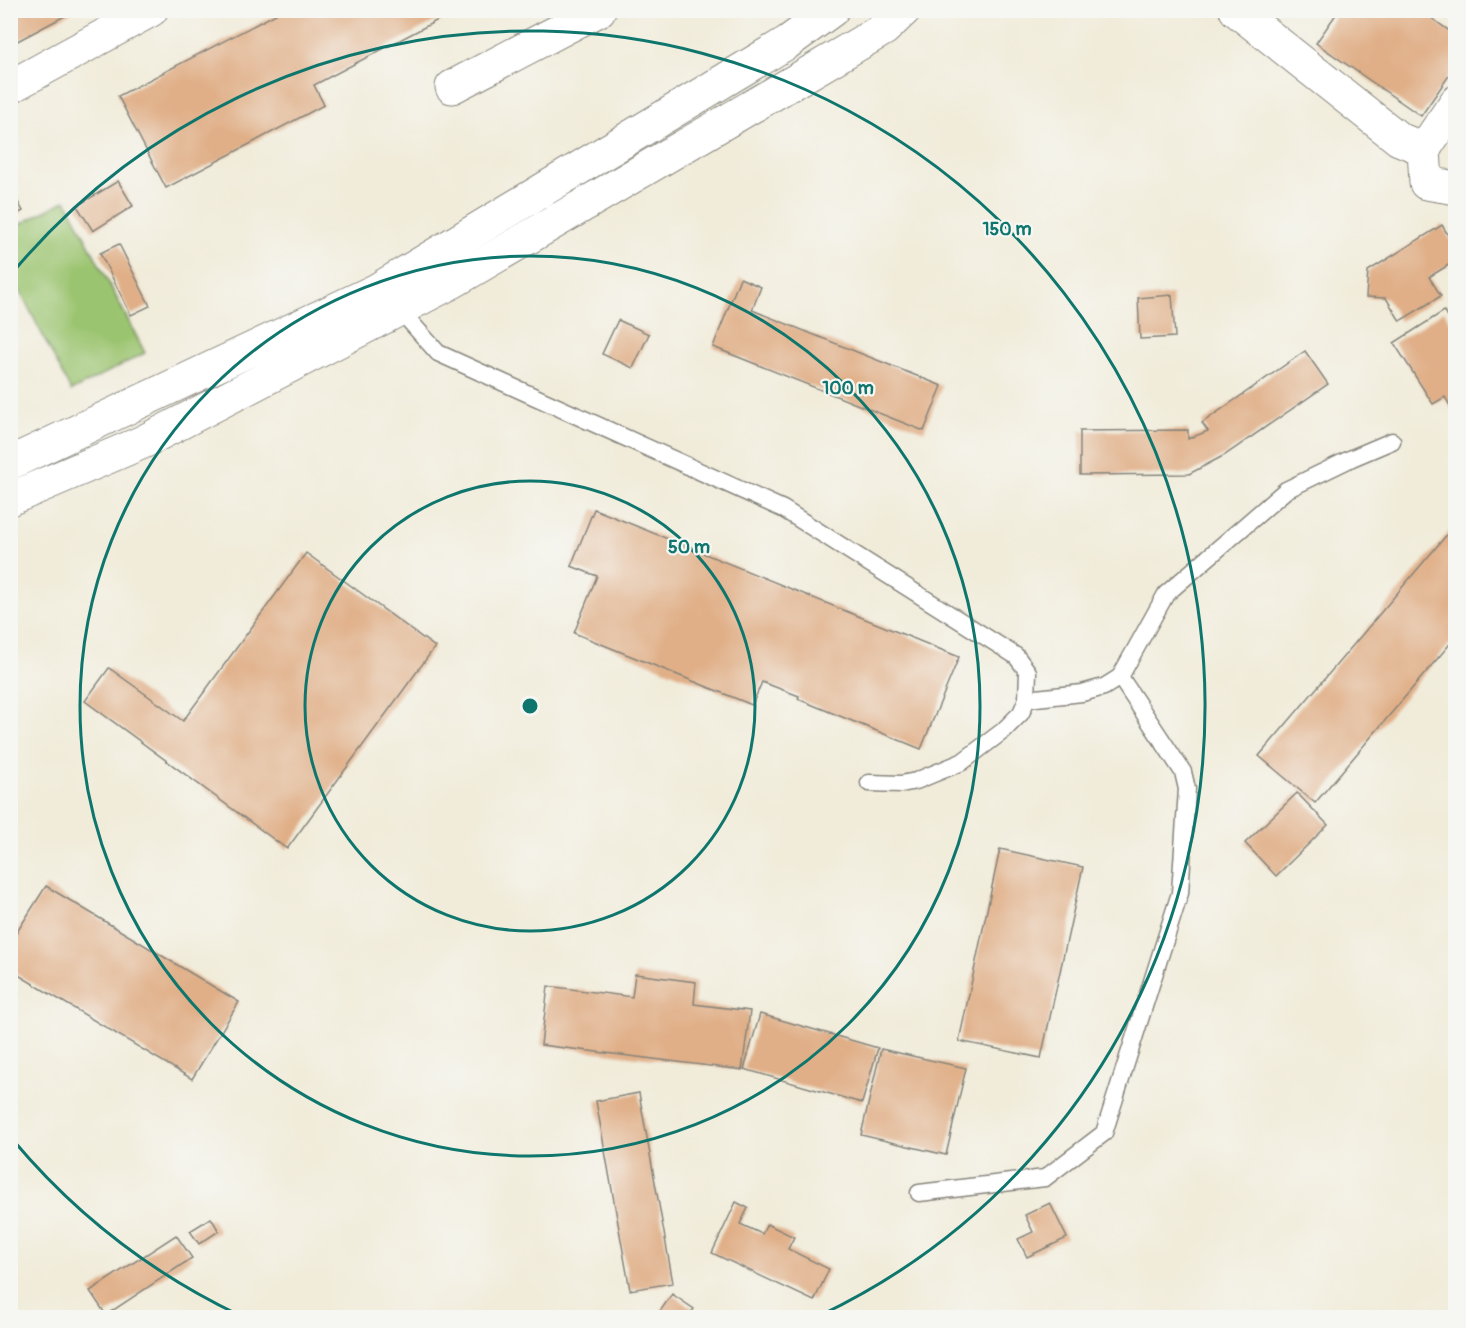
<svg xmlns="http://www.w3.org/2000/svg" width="1466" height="1328" viewBox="0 0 1466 1328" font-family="Pangolin,sans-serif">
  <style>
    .green { fill: #9bc470; stroke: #5c7046; stroke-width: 1.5 }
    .building { fill: #e0af87 }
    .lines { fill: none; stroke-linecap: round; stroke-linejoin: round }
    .lane-casing { stroke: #86847b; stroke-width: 19 }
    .street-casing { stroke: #86847b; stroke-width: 35 }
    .secondary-casing { stroke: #86847b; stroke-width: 35 }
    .lane { stroke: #fff; stroke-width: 16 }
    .street { stroke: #fff; stroke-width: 33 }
    .secondary { stroke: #fff; stroke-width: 33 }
    .ring { fill: none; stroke: #0f766e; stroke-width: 3 }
    .centre { fill: #0f766e; stroke: #f6f6f2; stroke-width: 3 }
    .ring-label { font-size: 18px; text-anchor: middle; font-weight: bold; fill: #0f766e; stroke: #f6f6f2; stroke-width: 4.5; stroke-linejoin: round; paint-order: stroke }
  </style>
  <rect width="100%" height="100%" fill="#f6f6f2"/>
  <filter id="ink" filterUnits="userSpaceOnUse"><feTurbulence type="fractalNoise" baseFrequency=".0167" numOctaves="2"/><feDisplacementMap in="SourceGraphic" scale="12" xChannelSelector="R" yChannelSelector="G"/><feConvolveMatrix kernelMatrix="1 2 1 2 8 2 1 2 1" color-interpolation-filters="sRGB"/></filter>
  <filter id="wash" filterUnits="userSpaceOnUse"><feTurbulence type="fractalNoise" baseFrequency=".008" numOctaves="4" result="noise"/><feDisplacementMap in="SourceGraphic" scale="24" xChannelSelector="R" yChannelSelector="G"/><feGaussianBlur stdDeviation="1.35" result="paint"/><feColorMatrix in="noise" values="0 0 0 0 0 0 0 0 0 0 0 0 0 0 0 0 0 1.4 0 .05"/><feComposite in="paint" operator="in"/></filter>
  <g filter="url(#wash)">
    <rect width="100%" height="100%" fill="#f1ecda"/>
    <!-- green -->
    <path class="green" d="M 66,200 L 145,353 L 71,391 L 11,273 L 11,229 Z"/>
    <g id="blocks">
      <!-- building -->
      <g class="building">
        <path d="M 10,10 L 76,10 L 10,45 Z"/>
        <path d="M 274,10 L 457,10 L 314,85 L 324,105 L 166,188 L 118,96 L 276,14 Z"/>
        <path d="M 1339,10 L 1420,10 L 1455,35 L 1455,67 L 1421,116 L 1316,43 Z"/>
        <path d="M 118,181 L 133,206 L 93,231 L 77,206 Z"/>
        <path d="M 10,188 L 23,211 L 10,218 Z"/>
        <path d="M 1442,225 L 1455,247 L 1455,261 L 1429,277 L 1441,296 L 1400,321 L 1386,298 L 1366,297 L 1368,271 Z"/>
        <path d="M 119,244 L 150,306 L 131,315 L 100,253 Z"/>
        <path d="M 740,278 L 761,287 L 752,310 L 942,386 L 924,431 L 713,347 Z"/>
        <path d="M 1172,295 L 1175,337 L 1140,339 L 1138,298 Z"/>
        <path d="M 1444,311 L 1455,329 L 1455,414 L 1445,397 L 1433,404 L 1394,343 Z"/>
        <path d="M 618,320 L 649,334 L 633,368 L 602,354 Z"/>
        <path d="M 1305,351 L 1328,384 L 1225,455 L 1189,474 L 1080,475 L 1080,431 L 1188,430 L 1188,439 L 1208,431 L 1202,423 Z"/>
        <path d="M 594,509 L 959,657 L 921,749 L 798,699 L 799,696 L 762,682 L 752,705 L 574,633 L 597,576 L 571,566 Z"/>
        <path d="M 1455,525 L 1455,638 L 1315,803 L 1259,756 Z"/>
        <path d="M 306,553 L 435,647 L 287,849 L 85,701 L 109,668 L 183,721 Z"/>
        <path d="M 1297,793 L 1328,825 L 1276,876 L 1245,843 Z"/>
        <path d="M 1000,849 L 1083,867 L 1041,1058 L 959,1041 Z"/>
        <path d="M 46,886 L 239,1002 L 192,1079 L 10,970 L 10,943 Z"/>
        <path d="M 635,974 L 696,982 L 694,1004 L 750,1011 L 742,1070 L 541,1045 L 548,986 L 632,997 Z"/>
        <path d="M 760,1014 L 878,1048 L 862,1103 L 744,1069 Z"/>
        <path d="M 881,1049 L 966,1068 L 946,1155 L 861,1135 Z"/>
        <path d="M 639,1093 L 673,1283 L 630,1290 L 596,1101 Z"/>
        <path d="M 736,1202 L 748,1208 L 740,1224 L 762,1234 L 767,1224 L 794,1237 L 788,1249 L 829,1269 L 814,1301 L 712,1253 Z"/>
        <path d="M 1050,1203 L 1067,1238 L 1027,1257 L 1018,1239 L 1033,1232 L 1025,1215 Z"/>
        <path d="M 211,1218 L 219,1231 L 199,1244 L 190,1231 Z"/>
        <path d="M 176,1235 L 192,1258 L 106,1315 L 90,1291 Z"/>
        <path d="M 672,1294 L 694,1309 L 688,1317 L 656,1317 Z"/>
      </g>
    </g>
  </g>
  <g filter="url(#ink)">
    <use href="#blocks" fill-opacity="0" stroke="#86847b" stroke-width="1.5"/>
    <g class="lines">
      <!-- lane casing -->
      <g class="lane-casing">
        <g id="lane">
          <path d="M 399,309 L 438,353 L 783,509 L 1016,656 L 1028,672 L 1027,699 L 1021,713 L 1003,731 L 962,762 L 916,781 L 901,784 L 869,783"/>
          <path d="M 1027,699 L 1082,693 L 1104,687 L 1120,677 L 1166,594 L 1286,490 L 1352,458 L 1392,441"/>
          <path d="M 919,1193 L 1045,1178 L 1104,1133 L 1180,893 L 1187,789 L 1183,772 L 1120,677"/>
        </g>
      </g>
      <!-- street casing -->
      <g class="street-casing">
        <g id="street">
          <path d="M 1236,10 L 1399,139 L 1424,149 L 1426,183 L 1456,188"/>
          <path d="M 10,87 L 151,10"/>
          <path d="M 452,87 L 599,10"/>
          <path d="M 1424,149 L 1456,102"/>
        </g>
      </g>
      <!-- secondary casing -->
      <g class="secondary-casing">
        <g id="secondary">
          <path d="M 10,463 L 377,290 L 788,42 L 832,10"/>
          <path d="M 10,499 L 143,442 L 454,281 L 884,29 L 904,10"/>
        </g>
      </g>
      <!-- lane -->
      <use href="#lane" class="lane"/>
      <!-- street -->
      <use href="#street" class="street"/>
      <!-- secondary -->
      <use href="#secondary" class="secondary"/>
    </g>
  </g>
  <!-- distance rings -->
  <g class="ring">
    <circle cx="530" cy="706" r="225"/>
    <circle cx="530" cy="706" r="450"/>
    <path d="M239 1315A675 675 0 0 1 13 1140M13 272A675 675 0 1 1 821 1315"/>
  </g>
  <circle cx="530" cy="706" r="9" class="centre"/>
  <g class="ring-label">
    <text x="1007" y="235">150 m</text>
    <text x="848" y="394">100 m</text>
    <text x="689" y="553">50 m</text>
  </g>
  <!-- margin -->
  <rect width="1466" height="1328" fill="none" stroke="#f6f6f2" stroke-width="36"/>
</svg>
